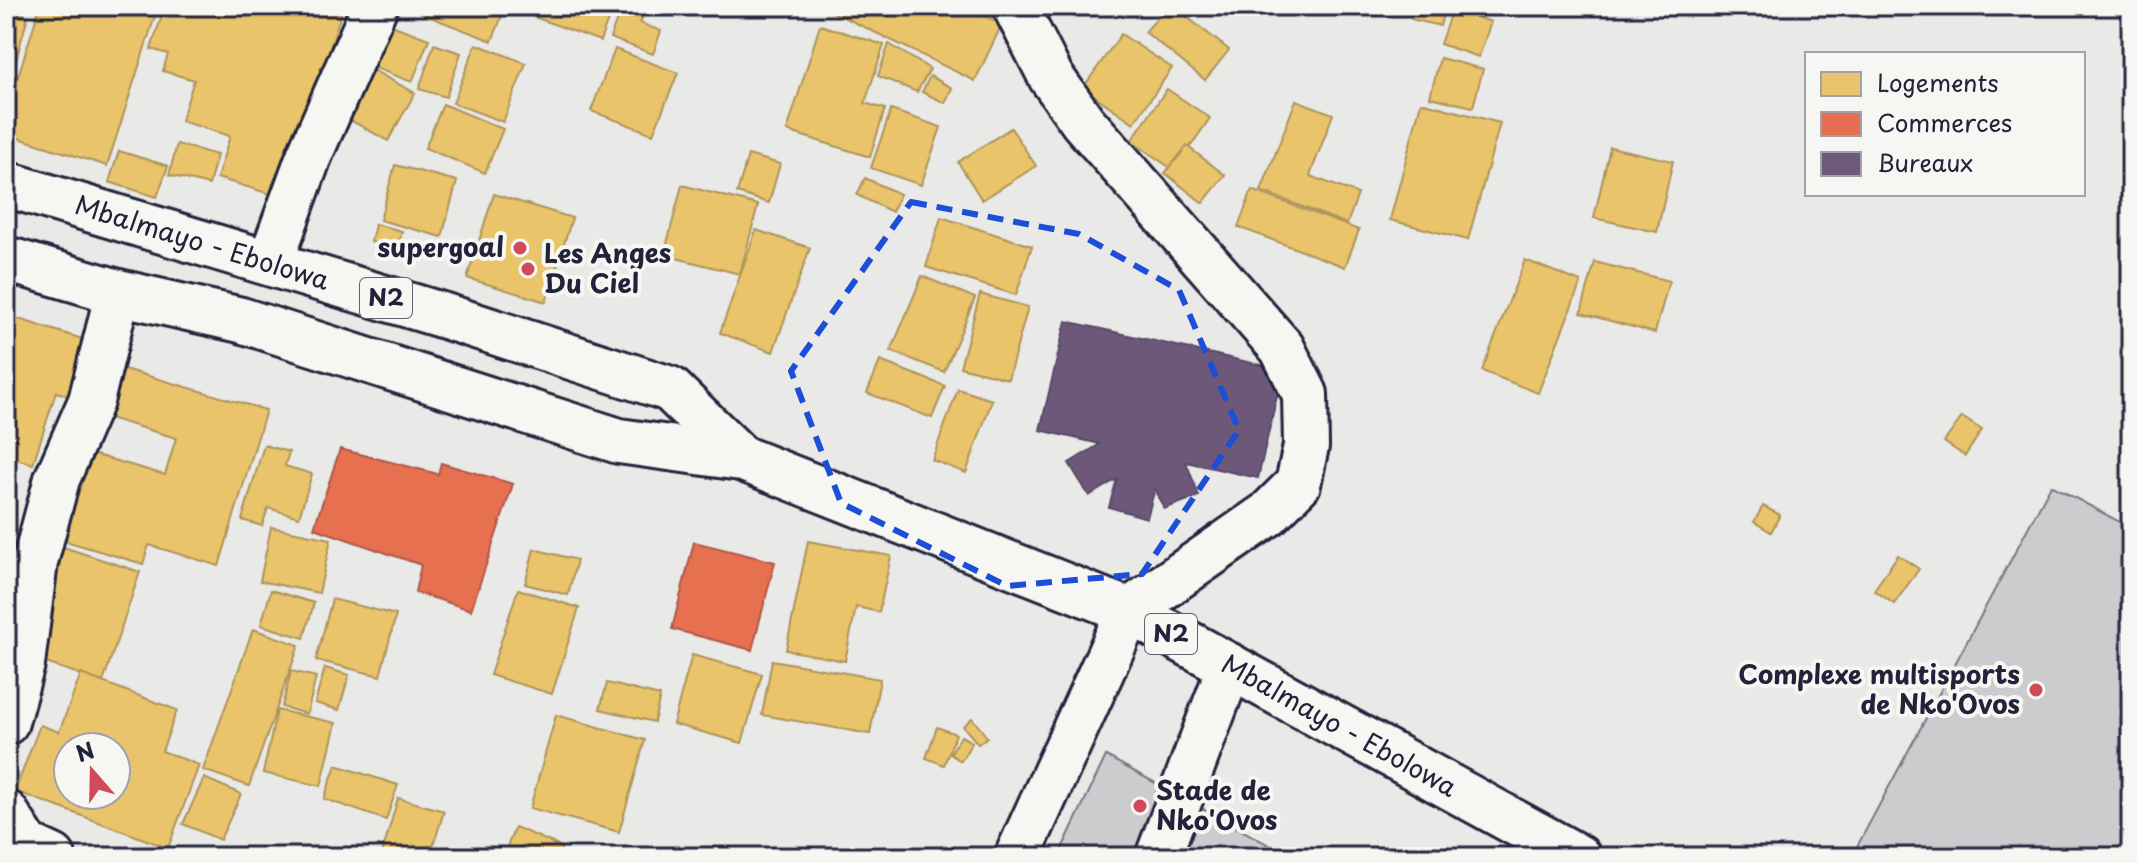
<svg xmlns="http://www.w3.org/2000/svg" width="2137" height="863" viewBox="0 0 2137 863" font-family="'Playpen Sans',sans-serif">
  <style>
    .green { fill: #ccccce; stroke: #777784; stroke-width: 2 }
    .homes { fill: #e9c46a; stroke: #ad935c; stroke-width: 2; fill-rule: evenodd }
    .shops { fill: #e76f51; stroke: #ac584a; stroke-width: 2 }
    .offices { fill: #6d597a; stroke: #564867; stroke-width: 2 }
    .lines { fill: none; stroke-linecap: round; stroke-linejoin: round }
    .minor-casing { stroke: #22223b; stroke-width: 50 }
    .trunk-casing { stroke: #22223b; stroke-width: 50 }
    .minor { stroke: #f6f6f2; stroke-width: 44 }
    .trunk { stroke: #f6f6f2; stroke-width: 44 }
    .marked { fill: none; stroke: #1d4ed8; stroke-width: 6; stroke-dasharray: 16 10; stroke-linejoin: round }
    .poi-dot { fill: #d1495b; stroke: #f6f6f2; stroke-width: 3 }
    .labels { text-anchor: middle; stroke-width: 8; stroke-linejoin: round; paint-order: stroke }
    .shield { fill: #f6f6f2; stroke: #626272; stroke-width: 2 }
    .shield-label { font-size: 24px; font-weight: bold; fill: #22223b }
    .street-label { font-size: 26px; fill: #22223b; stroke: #f6f6f2 }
    .poi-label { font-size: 26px; font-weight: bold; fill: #22223b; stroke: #f6f6f2; text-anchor: end }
  </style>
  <rect width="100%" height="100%" fill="#e9e9e7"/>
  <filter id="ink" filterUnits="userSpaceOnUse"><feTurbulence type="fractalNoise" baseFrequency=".0125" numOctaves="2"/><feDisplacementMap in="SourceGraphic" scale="16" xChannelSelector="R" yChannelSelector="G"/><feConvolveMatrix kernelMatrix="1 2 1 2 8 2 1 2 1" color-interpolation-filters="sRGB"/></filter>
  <g filter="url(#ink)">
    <!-- green -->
    <g class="green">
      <path d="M 2051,485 L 2131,528 L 2131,857 L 1864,857 L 1854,852 Z"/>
      <path d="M 1106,756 L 1291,857 L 1058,857 Z"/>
    </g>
    <!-- homes -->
    <g class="homes">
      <path d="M 40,6 L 134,6 L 156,13 L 107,166 L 6,134 L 6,115 Z"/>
      <path d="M 165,6 L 328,6 L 342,10 L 284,198 L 217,178 L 230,136 L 181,121 L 194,80 L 163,71 L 168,54 L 151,49 Z"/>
      <path d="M 429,6 L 506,6 L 492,41 L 425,15 Z"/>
      <path d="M 534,6 L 613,6 L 600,41 L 531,16 Z"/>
      <path d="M 622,6 L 647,6 L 640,23 L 661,31 L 653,54 L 610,38 Z"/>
      <path d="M 836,6 L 963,6 L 1002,24 L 975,81 L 833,12 Z"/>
      <path d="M 1167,6 L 1173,6 L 1229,50 L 1205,80 L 1145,32 Z"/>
      <path d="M 1414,6 L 1445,6 L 1440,26 L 1411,19 Z"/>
      <path d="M 1463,6 L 1509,6 L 1508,13 Z"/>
      <path d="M 1452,9 L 1491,22 L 1479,57 L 1440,44 Z"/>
      <path d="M 6,10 L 28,16 L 6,97 Z"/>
      <path d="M 386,23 L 429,39 L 412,82 L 370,66 Z"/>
      <path d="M 820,25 L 884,45 L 865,103 L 885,109 L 870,157 L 787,131 Z"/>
      <path d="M 1121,34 L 1172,68 L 1134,123 L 1083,88 Z"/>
      <path d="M 434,44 L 461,53 L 446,97 L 419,89 Z"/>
      <path d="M 476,44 L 526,63 L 503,122 L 453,103 Z"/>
      <path d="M 889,44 L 930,69 L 917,92 L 878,76 Z"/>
      <path d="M 615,49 L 678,73 L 653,134 L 591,111 Z"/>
      <path d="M 1440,58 L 1483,69 L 1473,107 L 1430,97 Z"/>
      <path d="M 367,67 L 415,93 L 388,141 L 341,115 Z"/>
      <path d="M 930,76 L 952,88 L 945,103 L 922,92 Z"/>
      <path d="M 1167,89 L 1210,118 L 1174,170 L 1131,141 Z"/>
      <path d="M 1296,100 L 1333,114 L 1310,176 L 1358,194 L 1347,224 L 1261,191 Z"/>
      <path d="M 1421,102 L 1500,123 L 1468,240 L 1390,220 Z"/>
      <path d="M 443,104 L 503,129 L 485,173 L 425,148 Z"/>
      <path d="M 891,110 L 941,127 L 921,185 L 871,168 Z"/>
      <path d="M 1011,128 L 1036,166 L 982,200 L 958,162 Z"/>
      <path d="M 177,144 L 217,155 L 209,185 L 169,175 Z"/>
      <path d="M 1187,146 L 1225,175 L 1203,203 L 1165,173 Z"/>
      <path d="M 1610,147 L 1673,161 L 1657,232 L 1594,218 Z"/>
      <path d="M 119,151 L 168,166 L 157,197 L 109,182 Z"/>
      <path d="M 748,155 L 780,164 L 769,203 L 737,193 Z"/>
      <path d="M 395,165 L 457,181 L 442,237 L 380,220 Z"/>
      <path d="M 865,178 L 900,194 L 892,212 L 857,195 Z"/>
      <path d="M 682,185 L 758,205 L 740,274 L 664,255 Z"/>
      <path d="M 1252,190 L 1359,230 L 1345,267 L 1238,227 Z"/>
      <path d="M 494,194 L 572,218 L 546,302 L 467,278 Z"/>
      <path d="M 941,217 L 1032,246 L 1016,295 L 926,267 Z"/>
      <path d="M 375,224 L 402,231 L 398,249 L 371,242 Z"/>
      <path d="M 756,230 L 810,248 L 773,352 L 720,333 Z"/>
      <path d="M 1525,260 L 1581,282 L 1538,393 L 1482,371 Z"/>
      <path d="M 1595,262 L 1669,281 L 1655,333 L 1581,313 Z"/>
      <path d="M 922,276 L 975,298 L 944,372 L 891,351 Z"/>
      <path d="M 980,294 L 1028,307 L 1008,379 L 960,367 Z"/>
      <path d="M 6,315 L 95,343 L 77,398 L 56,392 L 33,464 L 6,456 Z"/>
      <path d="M 880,361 L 945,386 L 932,418 L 867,393 Z"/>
      <path d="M 124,369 L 266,410 L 219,566 L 149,545 L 143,564 L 52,537 L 58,444 L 165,475 L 176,438 L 109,418 Z"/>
      <path d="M 958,389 L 992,400 L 966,473 L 932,460 Z"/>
      <path d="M 1962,417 L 1982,430 L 1965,456 L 1944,442 Z"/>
      <path d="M 264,445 L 289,452 L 285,466 L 312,474 L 299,517 L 268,508 L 262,526 L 242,520 Z"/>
      <path d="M 1763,506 L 1780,515 L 1771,532 L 1754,522 Z"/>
      <path d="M 271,527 L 331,539 L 319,593 L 260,581 Z"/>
      <path d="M 808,541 L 891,556 L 879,612 L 856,607 L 845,661 L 786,650 Z"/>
      <path d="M 57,545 L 140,572 L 103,682 L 19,654 Z"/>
      <path d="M 534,549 L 577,560 L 568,595 L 525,584 Z"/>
      <path d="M 1898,555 L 1919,569 L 1894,604 L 1874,590 Z"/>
      <path d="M 518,589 L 579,608 L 552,694 L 490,675 Z"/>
      <path d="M 271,590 L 314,603 L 304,638 L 261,625 Z"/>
      <path d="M 332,599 L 396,615 L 380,676 L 316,660 Z"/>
      <path d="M 253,629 L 299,645 L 249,786 L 203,770 Z"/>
      <path d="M 692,655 L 762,674 L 742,743 L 673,724 Z"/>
      <path d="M 772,660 L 880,679 L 870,734 L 762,715 Z"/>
      <path d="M 325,668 L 349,675 L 339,710 L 315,703 Z"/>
      <path d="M 291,671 L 316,677 L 307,714 L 282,707 Z"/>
      <path d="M 81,674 L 177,710 L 162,751 L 199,765 L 168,848 L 15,791 L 40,725 L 59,732 ZM 68,747 L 116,747 L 116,795 L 68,795 Z"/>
      <path d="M 607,683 L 660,696 L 654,722 L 600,709 Z"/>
      <path d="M 277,710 L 336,723 L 321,786 L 263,773 Z"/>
      <path d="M 556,715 L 645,740 L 619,832 L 530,808 Z"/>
      <path d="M 972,718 L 987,737 L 978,744 L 963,726 Z"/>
      <path d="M 937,727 L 956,734 L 944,765 L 926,758 Z"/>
      <path d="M 961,736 L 972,742 L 961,761 L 950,754 Z"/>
      <path d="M 336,765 L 398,785 L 386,820 L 324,799 Z"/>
      <path d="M 204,778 L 241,794 L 220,840 L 183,824 Z"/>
      <path d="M 398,798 L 444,811 L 430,857 L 381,857 Z"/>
      <path d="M 515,827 L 562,847 L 558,857 L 503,857 Z"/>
    </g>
    <!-- shops -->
    <g class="shops">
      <path d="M 340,449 L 438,474 L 441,463 L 513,484 L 471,610 L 415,592 L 421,565 L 314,528 Z"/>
      <path d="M 694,542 L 775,562 L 752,650 L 672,629 Z"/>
    </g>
    <!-- offices -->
    <path class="offices" d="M 1066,321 L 1283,370 L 1258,478 L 1186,462 L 1199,496 L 1164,509 L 1155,488 L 1147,518 L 1109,507 L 1117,479 L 1089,496 L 1069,463 L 1100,444 L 1040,430 Z"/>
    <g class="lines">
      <!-- minor casing -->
      <g class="minor-casing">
        <g id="minor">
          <path d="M 1015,6 L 1051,77 L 1083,122 L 1282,348 L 1305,394 L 1306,446 L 1298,484 L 1268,514 L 1129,611 L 1017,857"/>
          <path d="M 270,263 L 309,156 L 375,6"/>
          <path d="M 6,722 L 22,664 L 35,562 L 57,479 L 91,401 L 118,292"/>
          <path d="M 6,813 L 27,845 L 53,857"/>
          <path d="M 1158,857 L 1230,666"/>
        </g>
      </g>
      <!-- trunk casing -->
      <g class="trunk-casing">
        <g id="trunk">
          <path d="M 6,184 L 448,317 L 670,389 L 741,458"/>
          <path d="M 6,259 L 118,292 L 241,320 L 619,441 L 741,458 L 1129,611 L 1578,857"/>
        </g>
      </g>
      <!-- minor -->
      <use href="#minor" class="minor"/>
      <!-- trunk -->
      <use href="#trunk" class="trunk"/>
    </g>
  </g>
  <!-- marked area -->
  <path class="marked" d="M 911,202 L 1079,234 L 1179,290 L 1239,430 L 1142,574 L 1007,586 L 841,503 L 791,371 Z"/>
  <!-- markers -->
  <g class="poi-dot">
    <circle cx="520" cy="248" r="8"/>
    <circle cx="528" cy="269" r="8"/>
    <circle cx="2036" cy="690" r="8"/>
    <circle cx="1140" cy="806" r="8"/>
  </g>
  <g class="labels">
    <!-- shield labels -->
    <g class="shield">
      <rect x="360" y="278" width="52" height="40" rx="6"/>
      <rect x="1145" y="614" width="52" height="40" rx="6"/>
    </g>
    <g class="shield-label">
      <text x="386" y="306">N2</text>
      <text x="1171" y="642">N2</text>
    </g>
    <!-- street labels -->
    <g class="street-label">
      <text transform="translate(202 243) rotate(17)" y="9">Mbalmayo - Ebolowa</text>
      <text transform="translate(1339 726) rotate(29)" y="9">Mbalmayo - Ebolowa</text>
    </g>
    <!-- poi labels -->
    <g class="poi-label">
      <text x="504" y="257">supergoal</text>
      <text x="544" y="263" text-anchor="start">Les Anges<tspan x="544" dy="30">Du Ciel</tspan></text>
      <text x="2020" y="684">Complexe multisports<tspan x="2020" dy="30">de Nko'Ovos</tspan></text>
      <text x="1156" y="800" text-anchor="start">Stade de<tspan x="1156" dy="30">Nko'Ovos</tspan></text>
    </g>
  </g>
  <!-- margin -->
  <rect width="2137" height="863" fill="none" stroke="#f6f6f2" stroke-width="32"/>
  <rect x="16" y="16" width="2105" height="831" fill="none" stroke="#22223b" stroke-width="3" filter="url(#ink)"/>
  <!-- legend -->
  <rect x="1805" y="52" width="280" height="144" fill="#f6f6f2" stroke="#a1a1a9" stroke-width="2"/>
  <rect x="1821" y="72" width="40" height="24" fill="#e9c46a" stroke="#a1a1a9" stroke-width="2"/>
  <text x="1877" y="92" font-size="24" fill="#22223b">Logements</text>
  <rect x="1821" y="112" width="40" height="24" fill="#e76f51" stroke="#a1a1a9" stroke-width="2"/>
  <text x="1877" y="132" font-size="24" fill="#22223b">Commerces</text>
  <rect x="1821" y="152" width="40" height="24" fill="#6d597a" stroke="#a1a1a9" stroke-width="2"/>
  <text x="1877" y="172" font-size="24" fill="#22223b">Bureaux</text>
  <!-- north arrow -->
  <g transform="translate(92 771) rotate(340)"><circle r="38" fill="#f6f6f2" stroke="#a1a1a9" stroke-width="2"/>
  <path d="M0-6L14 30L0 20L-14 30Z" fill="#d1495b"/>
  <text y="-12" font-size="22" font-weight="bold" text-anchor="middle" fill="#22223b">N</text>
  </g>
</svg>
